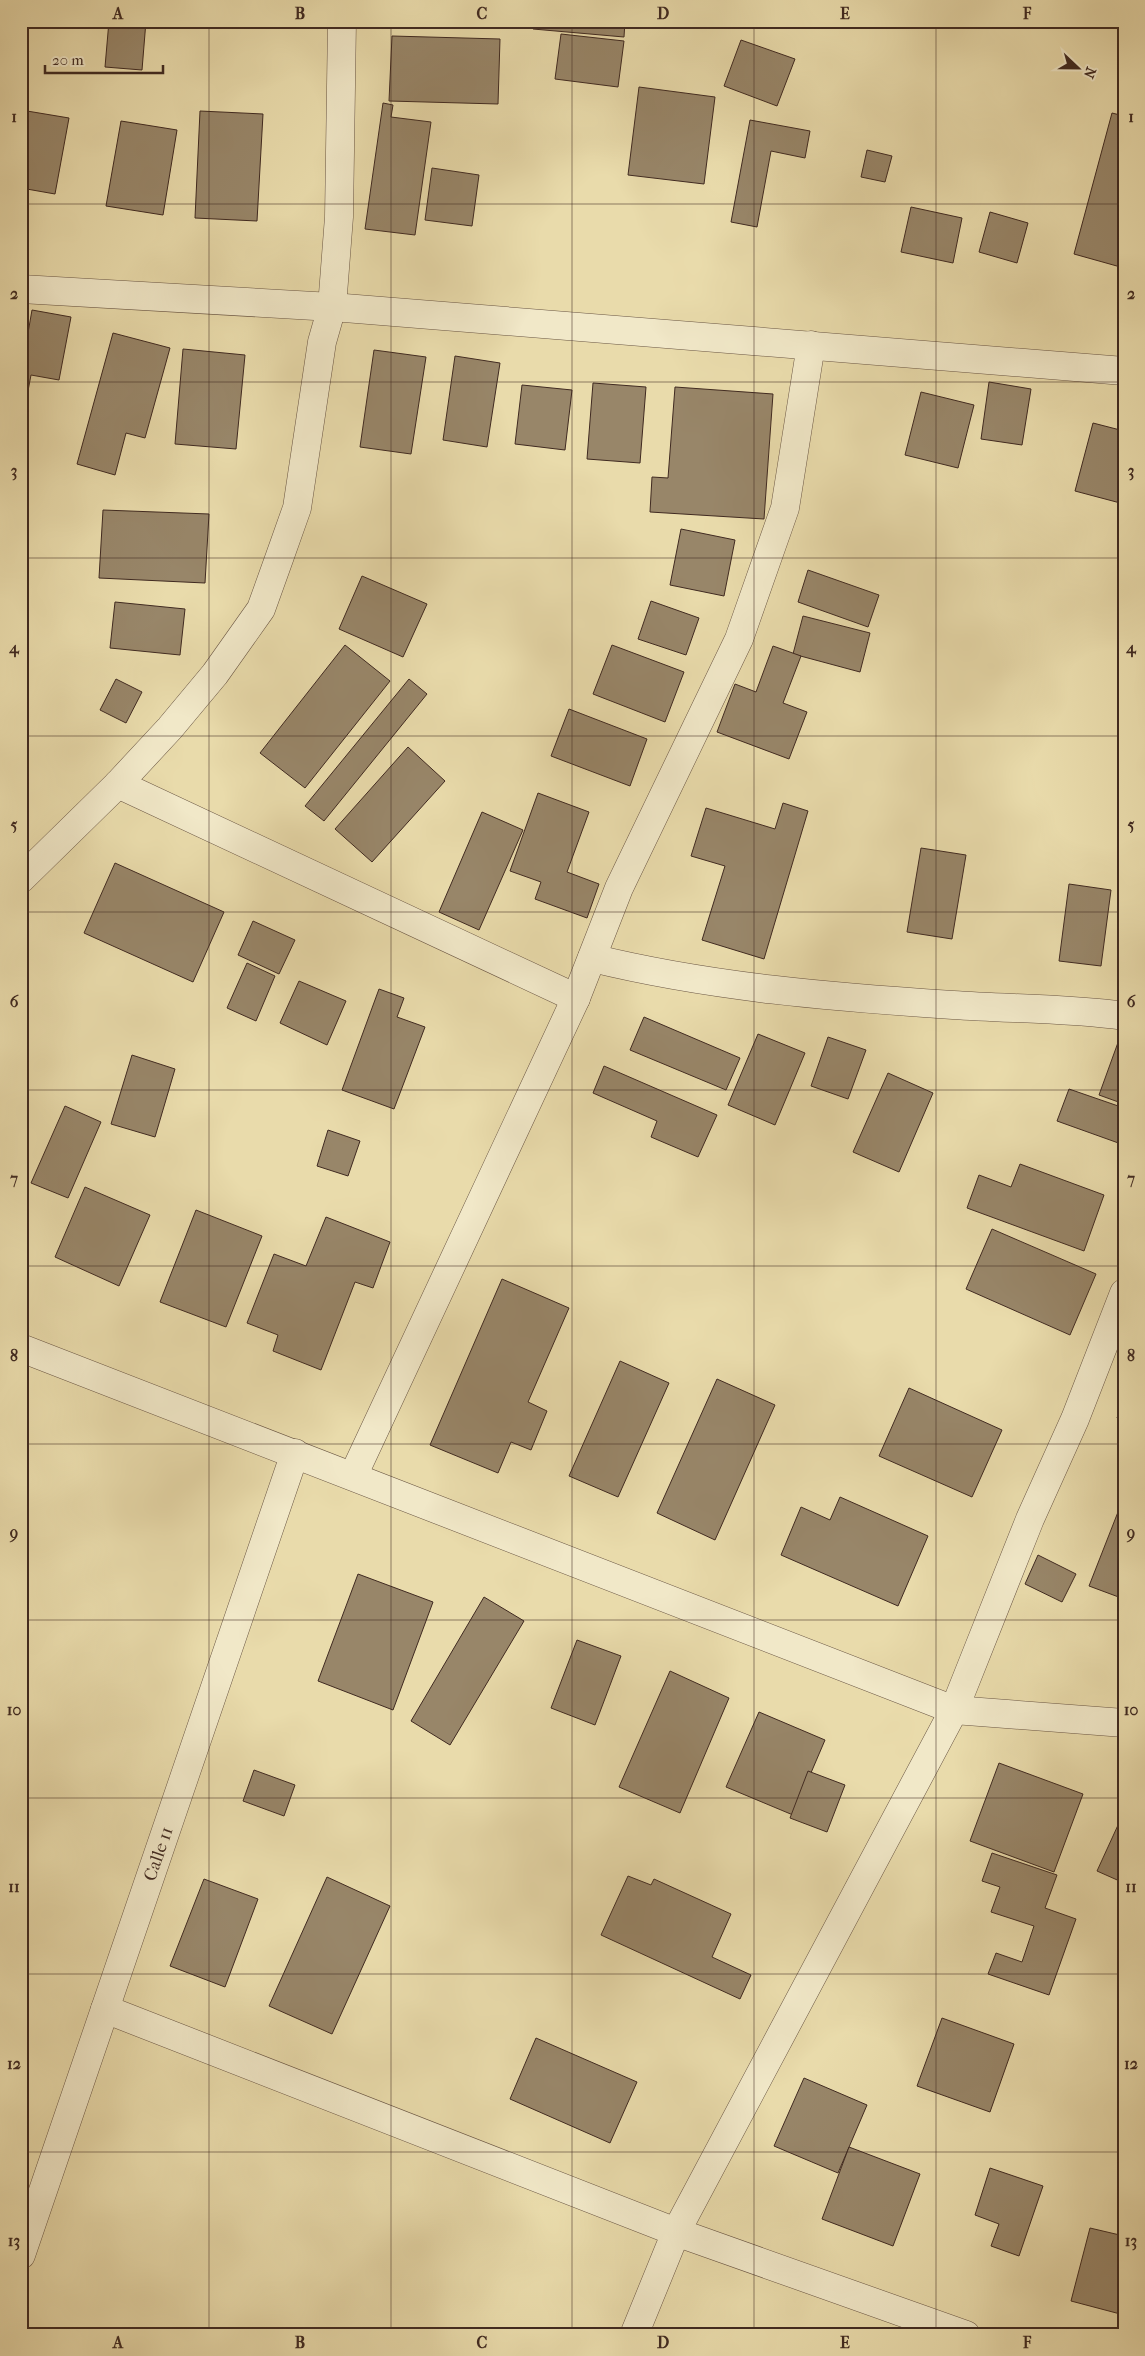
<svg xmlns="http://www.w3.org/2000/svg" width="1145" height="2356" viewBox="0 0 1145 2356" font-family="'IM FELL French Canon',serif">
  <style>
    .building { fill: #988669; stroke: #402a21 }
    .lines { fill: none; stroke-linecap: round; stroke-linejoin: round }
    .street-casing { stroke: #6a5644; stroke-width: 29 }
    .street { stroke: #f1e8c8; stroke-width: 28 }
    .grid { fill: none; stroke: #402a21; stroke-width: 1; stroke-opacity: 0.55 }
    .labels { text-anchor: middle; stroke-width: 4; stroke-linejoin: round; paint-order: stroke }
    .street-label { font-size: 18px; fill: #402a21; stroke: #f1e8c8 }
    .neatline { fill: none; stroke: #402a21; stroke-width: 2 }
    .grid-label { font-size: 16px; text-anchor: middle; font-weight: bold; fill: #402a21 }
  </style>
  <rect width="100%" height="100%" fill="#e9dbab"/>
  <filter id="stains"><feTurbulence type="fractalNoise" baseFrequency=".004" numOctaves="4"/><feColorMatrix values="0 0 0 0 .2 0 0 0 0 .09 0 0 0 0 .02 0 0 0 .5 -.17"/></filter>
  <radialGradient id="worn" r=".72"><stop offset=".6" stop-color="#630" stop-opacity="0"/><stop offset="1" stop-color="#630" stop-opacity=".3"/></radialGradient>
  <!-- building -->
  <g class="building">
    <path d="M 109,21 L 146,21 L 142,70 L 105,67 Z"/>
    <path d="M 534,21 L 625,21 L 624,37 L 533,29 Z"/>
    <path d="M 561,34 L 624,41 L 618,87 L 555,79 Z"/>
    <path d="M 392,36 L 500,39 L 498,104 L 389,101 Z"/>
    <path d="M 741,40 L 795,59 L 777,106 L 724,86 Z"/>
    <path d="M 639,87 L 715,97 L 704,184 L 628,175 Z"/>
    <path d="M 383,103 L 393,105 L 391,117 L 431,122 L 415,235 L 365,229 Z"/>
    <path d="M 21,110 L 69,118 L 55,194 L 21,188 Z"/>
    <path d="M 200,111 L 263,114 L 257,221 L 195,218 Z"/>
    <path d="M 1112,113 L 1124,116 L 1124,268 L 1074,254 Z"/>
    <path d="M 750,120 L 810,131 L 805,158 L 771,151 L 757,227 L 731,222 Z"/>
    <path d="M 121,121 L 177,130 L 163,215 L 106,206 Z"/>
    <path d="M 867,150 L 892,156 L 885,182 L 861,177 Z"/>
    <path d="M 432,168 L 479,175 L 472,226 L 425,220 Z"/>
    <path d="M 911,207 L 962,218 L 953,263 L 901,252 Z"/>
    <path d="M 990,212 L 1028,223 L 1017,263 L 979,252 Z"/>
    <path d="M 32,310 L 71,317 L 59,380 L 31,375 L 21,428 L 21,373 Z"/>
    <path d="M 113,333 L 170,348 L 145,438 L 126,433 L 115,475 L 77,464 Z"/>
    <path d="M 183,349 L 245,355 L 236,449 L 175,444 Z"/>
    <path d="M 374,350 L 426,357 L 411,454 L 360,447 Z"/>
    <path d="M 455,356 L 500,363 L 487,447 L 443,440 Z"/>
    <path d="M 989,382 L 1031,389 L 1022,445 L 981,439 Z"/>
    <path d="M 593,383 L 646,387 L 640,463 L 587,459 Z"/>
    <path d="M 522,385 L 572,390 L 565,450 L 515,444 Z"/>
    <path d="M 675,387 L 773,394 L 764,519 L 650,512 L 652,477 L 668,478 Z"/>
    <path d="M 921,392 L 974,405 L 958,468 L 905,455 Z"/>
    <path d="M 1093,423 L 1124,431 L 1124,504 L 1075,491 Z"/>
    <path d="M 103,510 L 209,514 L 205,583 L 99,578 Z"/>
    <path d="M 681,529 L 735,540 L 724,596 L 670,585 Z"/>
    <path d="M 808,570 L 879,595 L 868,627 L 798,602 Z"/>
    <path d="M 362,576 L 427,604 L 403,657 L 339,629 Z"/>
    <path d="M 651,601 L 699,618 L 686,655 L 638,639 Z"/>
    <path d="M 115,602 L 185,609 L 180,655 L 110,648 Z"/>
    <path d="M 803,616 L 870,633 L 860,672 L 793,654 Z"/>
    <path d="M 345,645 L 390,681 L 305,788 L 260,753 Z"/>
    <path d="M 612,645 L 684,672 L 665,722 L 593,694 Z"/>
    <path d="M 773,646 L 801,656 L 783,703 L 807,712 L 789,759 L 717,732 L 735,684 L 756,692 Z"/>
    <path d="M 116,679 L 142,692 L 126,723 L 100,710 Z"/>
    <path d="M 409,679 L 427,694 L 324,821 L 305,806 Z"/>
    <path d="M 569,709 L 647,739 L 630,786 L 551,756 Z"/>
    <path d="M 408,747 L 445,781 L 372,862 L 335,829 Z"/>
    <path d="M 538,793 L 589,812 L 567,872 L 599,884 L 587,918 L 535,899 L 541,882 L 510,871 Z"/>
    <path d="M 783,803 L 808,811 L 764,959 L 702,940 L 725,866 L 691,856 L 706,808 L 775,829 Z"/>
    <path d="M 482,812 L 523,830 L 479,930 L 439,912 Z"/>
    <path d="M 921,848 L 966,855 L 952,939 L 907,932 Z"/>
    <path d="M 115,863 L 224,912 L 193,982 L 84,933 Z"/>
    <path d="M 1069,884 L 1111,890 L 1101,966 L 1059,961 Z"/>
    <path d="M 253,921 L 295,940 L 279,974 L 238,955 Z"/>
    <path d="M 247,963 L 275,976 L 256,1021 L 227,1008 Z"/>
    <path d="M 299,981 L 346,1001 L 327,1045 L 280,1023 Z"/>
    <path d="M 379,989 L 404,998 L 397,1017 L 425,1027 L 394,1109 L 342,1090 Z"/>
    <path d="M 644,1017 L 740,1058 L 726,1090 L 630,1050 Z"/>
    <path d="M 758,1034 L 805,1053 L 775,1125 L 728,1105 Z"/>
    <path d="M 828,1037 L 866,1050 L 848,1099 L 811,1086 Z"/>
    <path d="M 1120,1037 L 1124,1038 L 1124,1104 L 1099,1095 Z"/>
    <path d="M 132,1055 L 175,1069 L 155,1137 L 111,1124 Z"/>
    <path d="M 604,1066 L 717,1115 L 698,1157 L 651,1137 L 657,1121 L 593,1093 Z"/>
    <path d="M 888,1073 L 933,1093 L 899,1172 L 853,1152 Z"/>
    <path d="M 1069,1089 L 1124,1108 L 1124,1145 L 1057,1121 Z"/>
    <path d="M 65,1106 L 101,1122 L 68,1198 L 31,1183 Z"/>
    <path d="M 328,1130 L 360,1141 L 348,1176 L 317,1166 Z"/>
    <path d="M 1020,1164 L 1104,1195 L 1084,1251 L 967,1208 L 979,1175 L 1011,1187 Z"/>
    <path d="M 85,1187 L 150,1215 L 119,1286 L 55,1257 Z"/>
    <path d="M 196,1210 L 262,1236 L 226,1327 L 160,1302 Z"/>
    <path d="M 326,1217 L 390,1242 L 373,1288 L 355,1282 L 321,1370 L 273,1351 L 278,1335 L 247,1323 L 274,1254 L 306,1266 Z"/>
    <path d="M 992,1229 L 1096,1274 L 1070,1335 L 966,1289 Z"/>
    <path d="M 502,1279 L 569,1308 L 528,1402 L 547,1411 L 531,1450 L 511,1442 L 498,1473 L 430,1445 Z"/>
    <path d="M 620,1361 L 669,1383 L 618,1497 L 569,1476 Z"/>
    <path d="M 717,1379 L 775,1405 L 715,1540 L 657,1513 Z"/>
    <path d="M 909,1388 L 1002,1430 L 972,1497 L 879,1456 Z"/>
    <path d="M 1124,1397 L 1124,1420 L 1117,1418 Z"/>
    <path d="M 840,1497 L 928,1536 L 898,1606 L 781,1555 L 801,1507 L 830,1520 Z"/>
    <path d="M 1118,1512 L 1124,1515 L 1124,1599 L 1089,1586 Z"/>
    <path d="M 1038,1555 L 1076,1574 L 1062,1602 L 1025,1584 Z"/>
    <path d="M 358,1574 L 433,1602 L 393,1710 L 318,1681 Z"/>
    <path d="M 484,1597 L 524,1621 L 450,1745 L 411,1721 Z"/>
    <path d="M 577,1640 L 621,1656 L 595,1725 L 551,1708 Z"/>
    <path d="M 670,1671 L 729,1698 L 680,1813 L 619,1787 Z"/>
    <path d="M 759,1712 L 825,1740 L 793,1815 L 726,1787 Z"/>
    <path d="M 999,1763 L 1083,1794 L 1054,1872 L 970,1841 Z"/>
    <path d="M 254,1770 L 295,1785 L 284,1816 L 243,1801 Z"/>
    <path d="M 808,1771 L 845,1785 L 827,1832 L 790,1818 Z"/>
    <path d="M 1124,1812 L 1124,1883 L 1097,1871 Z"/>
    <path d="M 992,1853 L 1057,1875 L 1045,1908 L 1076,1919 L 1049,1995 L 988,1974 L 996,1953 L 1022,1962 L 1034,1926 L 991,1912 L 1000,1887 L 982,1881 Z"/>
    <path d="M 628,1876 L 651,1885 L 654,1879 L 731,1914 L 712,1957 L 751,1975 L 740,1999 L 601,1935 Z"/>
    <path d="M 327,1877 L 390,1906 L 332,2034 L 269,2006 Z"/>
    <path d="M 204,1879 L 258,1899 L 225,1987 L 170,1966 Z"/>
    <path d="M 942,2018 L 1014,2044 L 990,2112 L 917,2086 Z"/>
    <path d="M 536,2038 L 637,2082 L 610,2143 L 510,2099 Z"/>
    <path d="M 804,2078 L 867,2105 L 838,2173 L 774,2146 Z"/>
    <path d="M 849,2147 L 920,2174 L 893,2246 L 822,2219 Z"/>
    <path d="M 990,2168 L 1043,2186 L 1019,2256 L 991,2246 L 999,2224 L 975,2215 Z"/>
    <path d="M 1090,2228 L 1124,2236 L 1124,2315 L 1071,2301 Z"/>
  </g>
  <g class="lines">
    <!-- street casing -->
    <g class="street-casing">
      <g id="street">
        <path d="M 21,289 L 332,307 L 1124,371"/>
        <path d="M 118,784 L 576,998"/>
        <path d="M 21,879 L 118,784 L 170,728 L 215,674 L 261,609 L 280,556 L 297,508 L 322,342 L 332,307 L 339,217 L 342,21"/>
        <path d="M 592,958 C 710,987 831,997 953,1005 C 1010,1009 1067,1008 1124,1016"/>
        <path d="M 21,1348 L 954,1710 L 1124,1723"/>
        <path d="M 353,1476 L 576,998 L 619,888 L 739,639 L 785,508 L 811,345"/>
        <path d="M 105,2009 L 676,2232 L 966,2335"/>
        <path id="s1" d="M 21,2255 L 295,1453"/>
        <path d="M 634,2335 L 676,2232 L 954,1710 L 1030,1519 L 1075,1419 L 1124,1293"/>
      </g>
    </g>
    <!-- street -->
    <use href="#street" class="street"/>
  </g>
  <!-- grid -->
  <path class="grid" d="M 209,21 L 209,2335M 391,21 L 391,2335M 572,21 L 572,2335M 754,21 L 754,2335M 936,21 L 936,2335M 21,204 L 1124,204M 21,382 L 1124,382M 21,558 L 1124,558M 21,736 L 1124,736M 21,912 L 1124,912M 21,1090 L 1124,1090M 21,1266 L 1124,1266M 21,1444 L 1124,1444M 21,1620 L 1124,1620M 21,1798 L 1124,1798M 21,1974 L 1124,1974M 21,2152 L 1124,2152"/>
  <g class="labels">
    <!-- street labels -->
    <g class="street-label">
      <text dy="6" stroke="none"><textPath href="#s1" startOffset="424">Calle 11</textPath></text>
    </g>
  </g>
  <!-- margin -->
  <rect width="1145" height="2356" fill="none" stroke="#e9dbab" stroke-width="55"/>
  <!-- north arrow -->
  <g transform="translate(1078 68) rotate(112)" stroke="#f1e8c8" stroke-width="4" paint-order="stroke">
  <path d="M0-4L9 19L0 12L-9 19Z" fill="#402a21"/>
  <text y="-8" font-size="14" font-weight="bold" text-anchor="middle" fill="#402a21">N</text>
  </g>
  <!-- scale -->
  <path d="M45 65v8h118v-8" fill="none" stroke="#402a21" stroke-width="2.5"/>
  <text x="52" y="65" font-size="15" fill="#402a21" stroke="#f1e8c8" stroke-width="4" paint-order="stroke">20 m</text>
  <rect x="28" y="28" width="1090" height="2300" class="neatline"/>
  <g class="grid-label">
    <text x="118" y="19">A</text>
    <text x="300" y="19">B</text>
    <text x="482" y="19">C</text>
    <text x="663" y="19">D</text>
    <text x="845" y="19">E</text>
    <text x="1027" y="19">F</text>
    <text x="14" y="122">1</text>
    <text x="1131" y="122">1</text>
    <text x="14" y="299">2</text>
    <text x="1131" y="299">2</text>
    <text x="14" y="476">3</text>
    <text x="1131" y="476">3</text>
    <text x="14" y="653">4</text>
    <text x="1131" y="653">4</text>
    <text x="14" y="830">5</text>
    <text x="1131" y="830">5</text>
    <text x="14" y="1007">6</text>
    <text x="1131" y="1007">6</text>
    <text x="14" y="1184">7</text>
    <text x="1131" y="1184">7</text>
    <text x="14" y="1361">8</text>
    <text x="1131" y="1361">8</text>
    <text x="14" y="1538">9</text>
    <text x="1131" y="1538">9</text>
    <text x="14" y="1715">10</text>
    <text x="1131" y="1715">10</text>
    <text x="14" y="1892">11</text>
    <text x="1131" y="1892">11</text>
    <text x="14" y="2069">12</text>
    <text x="1131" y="2069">12</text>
    <text x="14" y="2246">13</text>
    <text x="1131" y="2246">13</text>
    <text x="118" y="2348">A</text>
    <text x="300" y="2348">B</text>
    <text x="482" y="2348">C</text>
    <text x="663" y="2348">D</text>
    <text x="845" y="2348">E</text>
    <text x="1027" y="2348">F</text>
  </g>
  <rect width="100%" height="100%" filter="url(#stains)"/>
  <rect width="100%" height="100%" fill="url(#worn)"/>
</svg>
